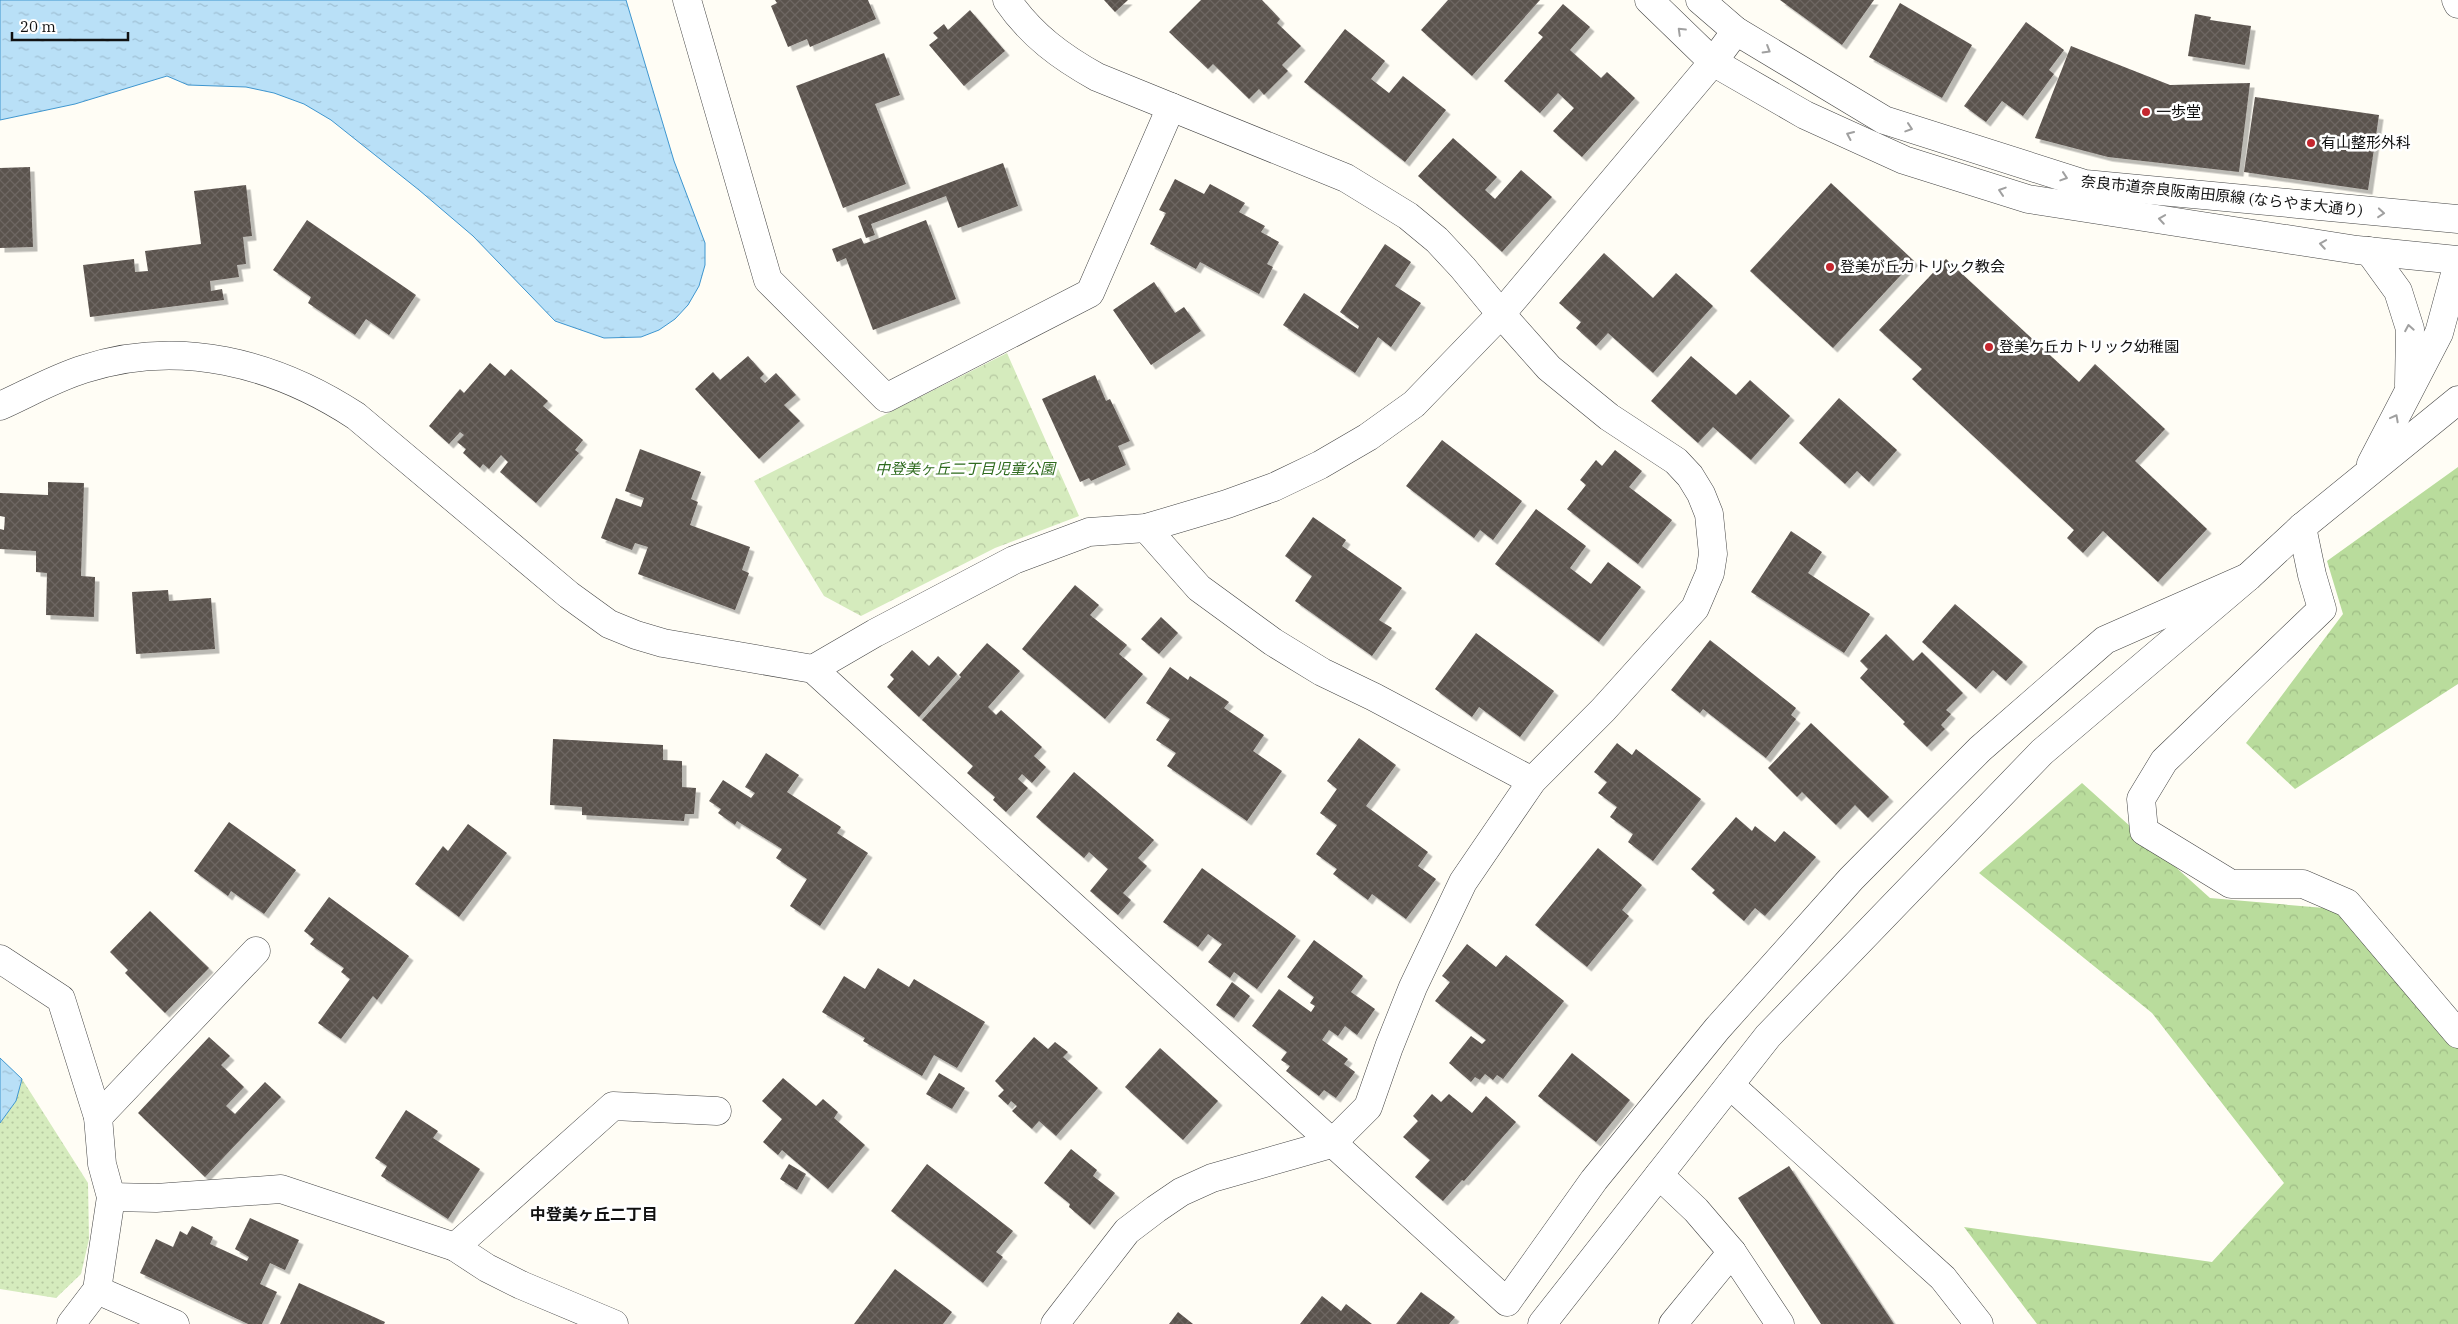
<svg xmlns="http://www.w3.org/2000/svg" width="2458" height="1324" viewBox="0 0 2458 1324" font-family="'IBM Plex Serif','Noto Sans JP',serif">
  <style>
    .grass { fill: url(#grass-dots) }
    .forest { fill: url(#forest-crowns) }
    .park { fill: url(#park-crowns) }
    .water { fill: url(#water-ripples); stroke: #3f96cf }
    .building { fill: url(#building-cross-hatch); filter: url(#shadow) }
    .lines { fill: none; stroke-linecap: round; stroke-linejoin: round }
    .minor-casing { stroke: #444; stroke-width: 29 }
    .minor { stroke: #fff; stroke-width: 28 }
    .oneway { stroke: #a0a0a0 }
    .poi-dot { fill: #c4262e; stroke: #fff; stroke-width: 2 }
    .labels { text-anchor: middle; stroke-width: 5; stroke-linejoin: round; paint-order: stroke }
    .poi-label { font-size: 15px; fill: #111; stroke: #fff; text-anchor: start }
    .street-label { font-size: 15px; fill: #111; stroke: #fff }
    .park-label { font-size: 15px; font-style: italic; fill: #2f6b1f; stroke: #fff }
    .neighbourhood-label { font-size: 16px; font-weight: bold; fill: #111; stroke: #fff }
  </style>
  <defs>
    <pattern id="grass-dots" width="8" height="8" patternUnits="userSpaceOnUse" patternTransform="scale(1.25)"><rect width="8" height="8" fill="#d5ebbd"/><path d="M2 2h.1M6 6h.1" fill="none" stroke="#b6c8a1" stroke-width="1.8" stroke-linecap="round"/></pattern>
    <pattern id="forest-crowns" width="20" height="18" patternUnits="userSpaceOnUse" patternTransform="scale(1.25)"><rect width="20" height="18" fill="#b9dc9c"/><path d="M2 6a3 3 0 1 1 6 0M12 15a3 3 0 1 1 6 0" fill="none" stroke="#9ebc85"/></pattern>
    <pattern id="park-crowns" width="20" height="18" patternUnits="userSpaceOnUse" patternTransform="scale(1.25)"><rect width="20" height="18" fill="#d5ebbd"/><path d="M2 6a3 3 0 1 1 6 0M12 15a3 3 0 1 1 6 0" fill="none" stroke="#b6c8a1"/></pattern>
    <pattern id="water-ripples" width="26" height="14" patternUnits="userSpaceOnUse" patternTransform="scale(1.25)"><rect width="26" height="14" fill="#b9e0f7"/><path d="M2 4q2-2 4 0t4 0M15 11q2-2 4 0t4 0" fill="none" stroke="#9ebfd3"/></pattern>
    <pattern id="building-cross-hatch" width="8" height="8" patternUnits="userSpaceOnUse" patternTransform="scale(1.25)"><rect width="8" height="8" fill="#5a524d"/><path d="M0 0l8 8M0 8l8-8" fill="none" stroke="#6d6662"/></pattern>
    <filter id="shadow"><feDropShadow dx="4.5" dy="4.5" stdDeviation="0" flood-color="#0004"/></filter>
  </defs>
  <rect width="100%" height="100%" fill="#fffdf5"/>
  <!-- grass -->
  <path class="grass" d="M 22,1079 L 88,1183 L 89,1239 L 81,1274 L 56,1298 L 0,1289 L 0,1123 L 16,1101 Z"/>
  <!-- forest -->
  <g class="forest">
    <path d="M 2458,467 L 2458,684 L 2295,789 L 2246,743 L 2343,614 L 2327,561 Z"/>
    <path d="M 2082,783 L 2210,898 L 2336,909 L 2458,1037 L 2458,1324 L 2037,1324 L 1964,1227 L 2212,1262 L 2284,1183 L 2152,1013 L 1979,873 Z"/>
  </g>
  <!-- park -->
  <path class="park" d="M 1007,353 L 1079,516 L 995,548 L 861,616 L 824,596 L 754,481 Z"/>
  <!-- water -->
  <g class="water">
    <path d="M 0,0 L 626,0 L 674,161 L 705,243 L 705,265 L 699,286 L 688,305 L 675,319 L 659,330 L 641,337 L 604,338 L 555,321 L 473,236 L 419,190 L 331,120 L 304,104 L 274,93 L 246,87 L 188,85 L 167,76 L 75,104 L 0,120 Z"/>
    <path d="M 0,1058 L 22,1079 L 16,1101 L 0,1123 Z"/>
  </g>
  <!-- building -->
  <g class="building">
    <path d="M 775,0 L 868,0 L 876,19 L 810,47 L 807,39 L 788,47 L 771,6 L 777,3 Z"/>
    <path d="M 1104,0 L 1128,0 L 1115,12 Z"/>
    <path d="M 1201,0 L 1262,0 L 1280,19 L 1277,23 L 1301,46 L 1282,65 L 1288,71 L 1264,95 L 1259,89 L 1249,99 L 1213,64 L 1208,69 L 1169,32 Z"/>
    <path d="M 1448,0 L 1540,0 L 1472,76 L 1421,30 Z"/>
    <path d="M 1780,0 L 1874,0 L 1842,45 Z"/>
    <path d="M 1900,3 L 1972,45 L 1942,98 L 1869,57 Z"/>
    <path d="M 1563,4 L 1590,27 L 1570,50 L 1601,78 L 1607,72 L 1635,98 L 1582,157 L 1553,131 L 1574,108 L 1558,93 L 1540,113 L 1504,81 L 1543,37 L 1538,33 Z"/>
    <path d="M 970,10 L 1005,51 L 964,86 L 929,45 L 938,38 L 933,33 L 944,24 L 948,30 Z"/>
    <path d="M 2195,14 L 2211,17 L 2210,20 L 2251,26 L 2245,65 L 2188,56 Z"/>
    <path d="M 2026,22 L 2064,50 L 2049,70 L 2054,74 L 2023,116 L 2002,101 L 1986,122 L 1964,106 Z"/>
    <path d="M 1345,29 L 1385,61 L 1371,79 L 1389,93 L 1403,76 L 1446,110 L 1405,162 L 1304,82 Z"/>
    <path d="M 2071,46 L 2170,85 L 2250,83 L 2239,172 L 2108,157 L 2035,138 Z"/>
    <path d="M 884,53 L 900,95 L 875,104 L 906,184 L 843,208 L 796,86 Z"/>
    <path d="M 2255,97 L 2379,115 L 2368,190 L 2244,172 Z"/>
    <path d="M 1453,138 L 1497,177 L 1485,190 L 1495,199 L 1521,170 L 1552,197 L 1502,252 L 1418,176 Z"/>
    <path d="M 1003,163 L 1018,206 L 958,228 L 946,196 L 871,224 L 875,235 L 866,238 L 858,216 Z"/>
    <path d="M 30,167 L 33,247 L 0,248 L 0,168 Z"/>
    <path d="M 1175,179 L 1204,194 L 1210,184 L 1245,203 L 1239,212 L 1265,226 L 1261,232 L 1279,242 L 1267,264 L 1273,267 L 1259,294 L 1200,262 L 1196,269 L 1150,244 L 1166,213 L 1159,210 Z"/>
    <path d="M 1831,183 L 1914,261 L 1833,348 L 1750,271 Z"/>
    <path d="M 246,185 L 252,236 L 243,237 L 246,264 L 237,265 L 239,277 L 210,281 L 211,291 L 222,289 L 224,300 L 90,317 L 83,265 L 134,259 L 135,272 L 148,271 L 145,251 L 201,244 L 194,191 Z"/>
    <path d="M 307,220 L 416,295 L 389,335 L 366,319 L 355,335 L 308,303 L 311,297 L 273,270 Z"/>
    <path d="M 926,220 L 956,299 L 873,330 L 846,258 L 837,262 L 832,249 L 861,238 L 864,244 Z"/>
    <path d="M 1385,244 L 1411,262 L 1395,286 L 1421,303 L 1391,347 L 1378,337 L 1355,373 L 1283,325 L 1304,293 L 1358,329 L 1359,326 L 1340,312 Z"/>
    <path d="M 1604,253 L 1653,298 L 1676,273 L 1713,306 L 1653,373 L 1608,333 L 1596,346 L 1576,328 L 1581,322 L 1559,303 Z"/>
    <path d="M 1946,259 L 2079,382 L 2095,364 L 2165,429 L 2135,461 L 2207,529 L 2158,582 L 2103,531 L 2083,553 L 2067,538 L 2074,530 L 1912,379 L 1922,369 L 1879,330 Z"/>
    <path d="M 1154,282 L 1175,313 L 1184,307 L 1201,331 L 1151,365 L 1113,310 Z"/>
    <path d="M 748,356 L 764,374 L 760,378 L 765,383 L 776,373 L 796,395 L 784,405 L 800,421 L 759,459 L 695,389 L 713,372 L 720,380 Z"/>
    <path d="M 1691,356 L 1736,395 L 1750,380 L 1790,416 L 1751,460 L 1713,427 L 1698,443 L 1651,401 Z"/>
    <path d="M 490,363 L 505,376 L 511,369 L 548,401 L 543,406 L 583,440 L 575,450 L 579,453 L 536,503 L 500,472 L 508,462 L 501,455 L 489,469 L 483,464 L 480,468 L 463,453 L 466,449 L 457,442 L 464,435 L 460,432 L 449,444 L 429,426 L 460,389 L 464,393 Z"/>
    <path d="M 1095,375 L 1106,401 L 1110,399 L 1130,441 L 1118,446 L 1126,465 L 1091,481 L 1089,478 L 1080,482 L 1042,399 Z"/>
    <path d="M 1839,398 L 1897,450 L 1869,482 L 1857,471 L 1845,484 L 1799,443 Z"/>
    <path d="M 1442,440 L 1522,501 L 1493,540 L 1480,530 L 1474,538 L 1406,486 Z"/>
    <path d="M 640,449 L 701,472 L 691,499 L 698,502 L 690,525 L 750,547 L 742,570 L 749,573 L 735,610 L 638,574 L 648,547 L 635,543 L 632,550 L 601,538 L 616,498 L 641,507 L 644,498 L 625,491 Z"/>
    <path d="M 1615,450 L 1642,471 L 1629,487 L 1672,520 L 1638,564 L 1567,509 L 1586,485 L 1580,480 L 1596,460 L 1602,466 Z"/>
    <path d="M 48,482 L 84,483 L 81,576 L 95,577 L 94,617 L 46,615 L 47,573 L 36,572 L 36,551 L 0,549 L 0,529 L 4,530 L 5,517 L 0,516 L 0,493 L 48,495 Z"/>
    <path d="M 1536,509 L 1586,546 L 1570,568 L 1591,584 L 1608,562 L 1641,587 L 1599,642 L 1495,564 Z"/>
    <path d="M 1313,517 L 1346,540 L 1342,546 L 1402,588 L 1379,620 L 1392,628 L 1372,656 L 1295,601 L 1312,576 L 1285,556 Z"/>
    <path d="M 1791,531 L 1822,552 L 1808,573 L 1870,614 L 1844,653 L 1751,592 Z"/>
    <path d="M 1075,585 L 1099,605 L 1090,615 L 1127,645 L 1119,654 L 1143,674 L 1105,719 L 1022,649 Z"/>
    <path d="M 168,590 L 169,601 L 211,598 L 215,649 L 136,654 L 132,592 Z"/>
    <path d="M 1955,604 L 2023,662 L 2006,681 L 1993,670 L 1976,689 L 1922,642 Z"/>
    <path d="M 1161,617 L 1178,633 L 1159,654 L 1141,639 Z"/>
    <path d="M 1476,633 L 1554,691 L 1520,737 L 1479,707 L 1472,717 L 1435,689 Z"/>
    <path d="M 1886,634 L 1913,661 L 1922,652 L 1963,693 L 1946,710 L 1951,714 L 1941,725 L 1945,729 L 1927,747 L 1903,724 L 1905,722 L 1860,678 L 1868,669 L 1860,661 Z"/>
    <path d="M 1710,640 L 1796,708 L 1791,715 L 1796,719 L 1766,758 L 1703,709 L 1700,713 L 1671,690 Z"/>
    <path d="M 987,643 L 1020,671 L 988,707 L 996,715 L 1001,710 L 1042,747 L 1034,756 L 1046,767 L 1032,783 L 1022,774 L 1018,779 L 1028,788 L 1006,812 L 993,800 L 995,797 L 967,773 L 973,766 L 922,720 L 961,677 L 959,675 Z"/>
    <path d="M 912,650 L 929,666 L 938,656 L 957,674 L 919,717 L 887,687 L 894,679 L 890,675 Z"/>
    <path d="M 1170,667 L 1188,680 L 1190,676 L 1229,702 L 1224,708 L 1264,735 L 1253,751 L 1282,771 L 1247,821 L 1167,766 L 1176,753 L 1156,740 L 1170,719 L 1146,703 Z"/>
    <path d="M 1811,723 L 1889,797 L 1868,818 L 1855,805 L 1836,825 L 1802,792 L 1797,797 L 1768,768 Z"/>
    <path d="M 1359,738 L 1396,765 L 1366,806 L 1428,852 L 1418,866 L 1436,879 L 1406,919 L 1372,894 L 1368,900 L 1333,874 L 1337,869 L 1316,854 L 1337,825 L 1320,813 L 1337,789 L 1327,781 Z"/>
    <path d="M 553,739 L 663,745 L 663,760 L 682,761 L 682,787 L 696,788 L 694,814 L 685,814 L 684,821 L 582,815 L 582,807 L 550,805 Z"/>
    <path d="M 1617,743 L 1632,755 L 1636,749 L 1701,799 L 1653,861 L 1628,842 L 1633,834 L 1610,817 L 1617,807 L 1598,793 L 1607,782 L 1594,772 Z"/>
    <path d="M 766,753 L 799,775 L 787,792 L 841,827 L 837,833 L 868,853 L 820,926 L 790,906 L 807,879 L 776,858 L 782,849 L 737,821 L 735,825 L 718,813 L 721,809 L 709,801 L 723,780 L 751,798 L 755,793 L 745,787 Z"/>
    <path d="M 1074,772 L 1154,840 L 1138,858 L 1147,866 L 1123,893 L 1131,900 L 1118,915 L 1090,891 L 1108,869 L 1089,852 L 1084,858 L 1036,817 Z"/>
    <path d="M 1736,817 L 1752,831 L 1755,826 L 1775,842 L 1784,831 L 1816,857 L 1765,916 L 1755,908 L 1744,921 L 1712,893 L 1715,890 L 1691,869 Z"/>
    <path d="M 229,822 L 296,870 L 264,914 L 231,891 L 228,896 L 194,871 Z"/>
    <path d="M 468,824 L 507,853 L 459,917 L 415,884 L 443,846 L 448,851 Z"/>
    <path d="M 1598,848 L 1642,885 L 1622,910 L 1629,916 L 1587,967 L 1535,925 Z"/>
    <path d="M 1202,868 L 1296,936 L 1257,989 L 1234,972 L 1230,978 L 1208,962 L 1222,944 L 1208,934 L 1198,947 L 1163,922 Z"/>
    <path d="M 329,897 L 409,956 L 377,1000 L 373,996 L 341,1039 L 318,1023 L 350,979 L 341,972 L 344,968 L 310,944 L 314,939 L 304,931 Z"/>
    <path d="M 150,911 L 209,968 L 165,1013 L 125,973 L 128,970 L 110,952 Z"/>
    <path d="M 1314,940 L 1363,976 L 1351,992 L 1375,1009 L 1357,1035 L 1345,1026 L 1338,1036 L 1329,1030 L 1322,1040 L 1348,1059 L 1344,1064 L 1355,1072 L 1336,1098 L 1324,1090 L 1319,1096 L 1286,1071 L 1290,1066 L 1281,1060 L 1287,1052 L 1252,1026 L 1279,989 L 1311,1012 L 1315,1006 L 1310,1003 L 1314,997 L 1287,977 Z"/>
    <path d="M 1467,944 L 1496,967 L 1506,955 L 1564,1001 L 1503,1079 L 1497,1075 L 1493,1080 L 1485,1074 L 1480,1080 L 1475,1077 L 1471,1082 L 1449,1063 L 1471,1036 L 1482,1044 L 1486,1040 L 1435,1001 L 1450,982 L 1442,976 Z"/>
    <path d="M 878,968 L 909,987 L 914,979 L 985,1022 L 957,1068 L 934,1055 L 922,1076 L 863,1041 L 865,1038 L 822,1012 L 844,976 L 865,989 Z"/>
    <path d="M 1232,982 L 1250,996 L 1234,1018 L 1216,1005 Z"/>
    <path d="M 209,1037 L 230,1056 L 221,1065 L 244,1087 L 226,1106 L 235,1114 L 265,1082 L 281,1097 L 205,1177 L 138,1113 Z"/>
    <path d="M 1034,1037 L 1048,1049 L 1055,1042 L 1068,1052 L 1063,1057 L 1098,1088 L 1056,1136 L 1039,1121 L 1032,1129 L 1012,1111 L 1017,1106 L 1011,1101 L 1008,1105 L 998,1096 L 1004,1090 L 995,1081 Z"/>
    <path d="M 1160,1048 L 1218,1101 L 1183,1140 L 1125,1087 Z"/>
    <path d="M 1572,1053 L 1630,1100 L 1596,1142 L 1538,1096 Z"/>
    <path d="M 939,1073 L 965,1088 L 952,1109 L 926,1094 Z"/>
    <path d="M 783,1078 L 816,1106 L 823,1099 L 838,1112 L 834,1118 L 865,1145 L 828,1189 L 782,1150 L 778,1155 L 763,1142 L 782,1119 L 762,1101 Z"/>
    <path d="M 1432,1094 L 1441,1102 L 1449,1094 L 1472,1113 L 1486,1096 L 1516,1122 L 1464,1181 L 1462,1180 L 1443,1201 L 1415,1177 L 1430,1160 L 1403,1137 L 1418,1121 L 1413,1116 Z"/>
    <path d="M 406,1110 L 438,1131 L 433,1138 L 480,1169 L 448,1219 L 381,1176 L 387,1166 L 375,1158 Z"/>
    <path d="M 1071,1149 L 1097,1170 L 1093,1176 L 1115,1193 L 1090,1225 L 1069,1207 L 1070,1204 L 1044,1183 Z"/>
    <path d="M 789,1164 L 806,1174 L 797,1190 L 780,1179 Z"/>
    <path d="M 927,1164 L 1013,1231 L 996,1252 L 1003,1257 L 983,1283 L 891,1211 Z"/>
    <path d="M 1789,1166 L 1894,1324 L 1821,1324 L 1738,1198 Z"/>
    <path d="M 250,1218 L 299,1240 L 285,1270 L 270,1263 L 260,1284 L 277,1292 L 262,1324 L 248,1324 L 140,1273 L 156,1239 L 173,1247 L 180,1231 L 187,1235 L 192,1226 L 213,1237 L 210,1244 L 247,1261 L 249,1257 L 235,1249 Z"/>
    <path d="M 895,1269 L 952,1312 L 943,1324 L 854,1324 Z"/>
    <path d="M 299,1283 L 385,1322 L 384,1324 L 280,1324 Z"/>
    <path d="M 1421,1292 L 1455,1317 L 1449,1324 L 1396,1324 Z"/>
    <path d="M 1322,1296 L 1341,1311 L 1346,1304 L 1372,1324 L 1300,1324 Z"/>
    <path d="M 1178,1312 L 1193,1324 L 1169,1324 Z"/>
  </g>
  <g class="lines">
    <!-- minor casing -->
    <g class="minor-casing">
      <g id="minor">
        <path d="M 687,0 L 768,280 L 886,398 L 1090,293 L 1171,107"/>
        <path d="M 1007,0 C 1031,35 1061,57 1097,77 L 1346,178 L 1408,216 L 1437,240 L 1463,268 L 1501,314 L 1549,368 L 1609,417 L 1676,461 L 1690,476 L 1701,494 L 1709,514 L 1713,554 L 1710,573 L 1695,608 L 1603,710 L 1532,781 L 1463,882 L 1413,987 L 1389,1047 L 1368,1107 L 1331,1144 L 1212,1178 L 1181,1192 L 1156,1209 L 1127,1231 L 1055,1324"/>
        <path d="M 1649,0 L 1713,62 L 1805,115 L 1904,160 L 2028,199 L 2357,250 L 2458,260"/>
        <path d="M 1700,0 L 1736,31 L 1884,120 L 2085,184 L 2458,219"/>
        <path d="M 2456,0 L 2458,4"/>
        <path d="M 2369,251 L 2398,291 L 2410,329 L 2409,385"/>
        <path d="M 0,406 C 27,394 55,378 84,369 C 179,338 275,363 356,416 L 569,595 L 609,624 L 636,635 L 663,643 L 813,669 L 1507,1302 L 1594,1180 L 1717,1029 L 1851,879 L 1980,749 L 2105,640 L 2248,577"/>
        <path d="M 2371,464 L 2439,333 L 2458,263"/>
        <path d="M 2302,527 L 2312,575 L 2322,609 L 2164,761 L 2141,799 L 2144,831 L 2231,884 L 2303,884 L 2347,903 L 2458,1034"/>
        <path d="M 1146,528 L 1199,588 L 1273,642 L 1322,672 L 1374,697 L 1532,781"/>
        <path d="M 813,669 L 875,633 L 1014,560 L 1089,532 L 1146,528 L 1227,504 L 1274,487 L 1320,465 L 1368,437 L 1414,404 L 1501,314 L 1713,62 L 1736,31"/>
        <path d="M 0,959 L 61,999 L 98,1117 L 102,1164 L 111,1197 L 97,1290 L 71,1324"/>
        <path d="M 1730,1085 L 1943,1278 L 1979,1324"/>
        <path d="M 98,1117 L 256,951"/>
        <path d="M 1659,1175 L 1696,1210 L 1732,1252 L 1780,1324"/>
        <path d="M 111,1197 L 156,1198 L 281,1189 L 455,1247 L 487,1268 L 521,1285 L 614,1324"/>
        <path d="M 455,1247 L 613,1106 L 717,1111"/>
        <path d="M 97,1290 L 175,1324"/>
        <path d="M 1542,1324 L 1768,1036 L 2042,752 L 2248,577 L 2302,527 L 2458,400"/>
        <path d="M 1673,1324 L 1732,1252"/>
      </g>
    </g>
    <!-- minor -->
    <use href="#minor" class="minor"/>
  </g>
  <!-- one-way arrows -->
  <defs><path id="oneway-chevron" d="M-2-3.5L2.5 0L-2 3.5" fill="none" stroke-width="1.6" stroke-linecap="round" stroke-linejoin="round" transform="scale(1.25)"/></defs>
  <g class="oneway">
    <use href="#oneway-chevron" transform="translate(1681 31) rotate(-136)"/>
    <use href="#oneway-chevron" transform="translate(1767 50) rotate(31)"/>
    <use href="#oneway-chevron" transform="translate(1909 128) rotate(18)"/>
    <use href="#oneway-chevron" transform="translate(1850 135) rotate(-156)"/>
    <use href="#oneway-chevron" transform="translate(2064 177) rotate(18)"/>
    <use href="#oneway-chevron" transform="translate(2002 191) rotate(-162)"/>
    <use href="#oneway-chevron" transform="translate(2381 213) rotate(5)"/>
    <use href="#oneway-chevron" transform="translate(2162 219) rotate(-171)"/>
    <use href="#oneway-chevron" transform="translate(2323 244) rotate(-171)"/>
    <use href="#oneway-chevron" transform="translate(2409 328) rotate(-100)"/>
    <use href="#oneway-chevron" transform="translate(2395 418) rotate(-62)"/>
  </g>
  <!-- markers -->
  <g class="poi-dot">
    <circle cx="2146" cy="112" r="5"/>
    <circle cx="2311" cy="143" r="5"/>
    <circle cx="1830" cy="267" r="5"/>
    <circle cx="1989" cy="347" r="5"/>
  </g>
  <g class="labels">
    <!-- poi labels -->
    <g class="poi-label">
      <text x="2156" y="117">一歩堂</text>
      <text x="2321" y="148">有山整形外科</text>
      <text x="1840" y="272">登美が丘カトリック教会</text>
      <text x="1999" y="352">登美ケ丘カトリック幼稚園</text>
    </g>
    <!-- street labels -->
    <g class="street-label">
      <text transform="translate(2222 196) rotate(6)" y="5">奈良市道奈良阪南田原線 (ならやま大通り)</text>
    </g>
    <!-- park labels -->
    <g class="park-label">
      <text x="965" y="474">中登美ヶ丘二丁目児童公園</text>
    </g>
    <!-- neighbourhood labels -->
    <g class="neighbourhood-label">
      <text x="594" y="1220">中登美ヶ丘二丁目</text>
    </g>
  </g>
  <!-- scale -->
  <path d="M12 32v8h116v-8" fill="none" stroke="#111111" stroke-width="2.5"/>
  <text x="20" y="32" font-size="15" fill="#111111" stroke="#ffffff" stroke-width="4" paint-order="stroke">20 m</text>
</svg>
